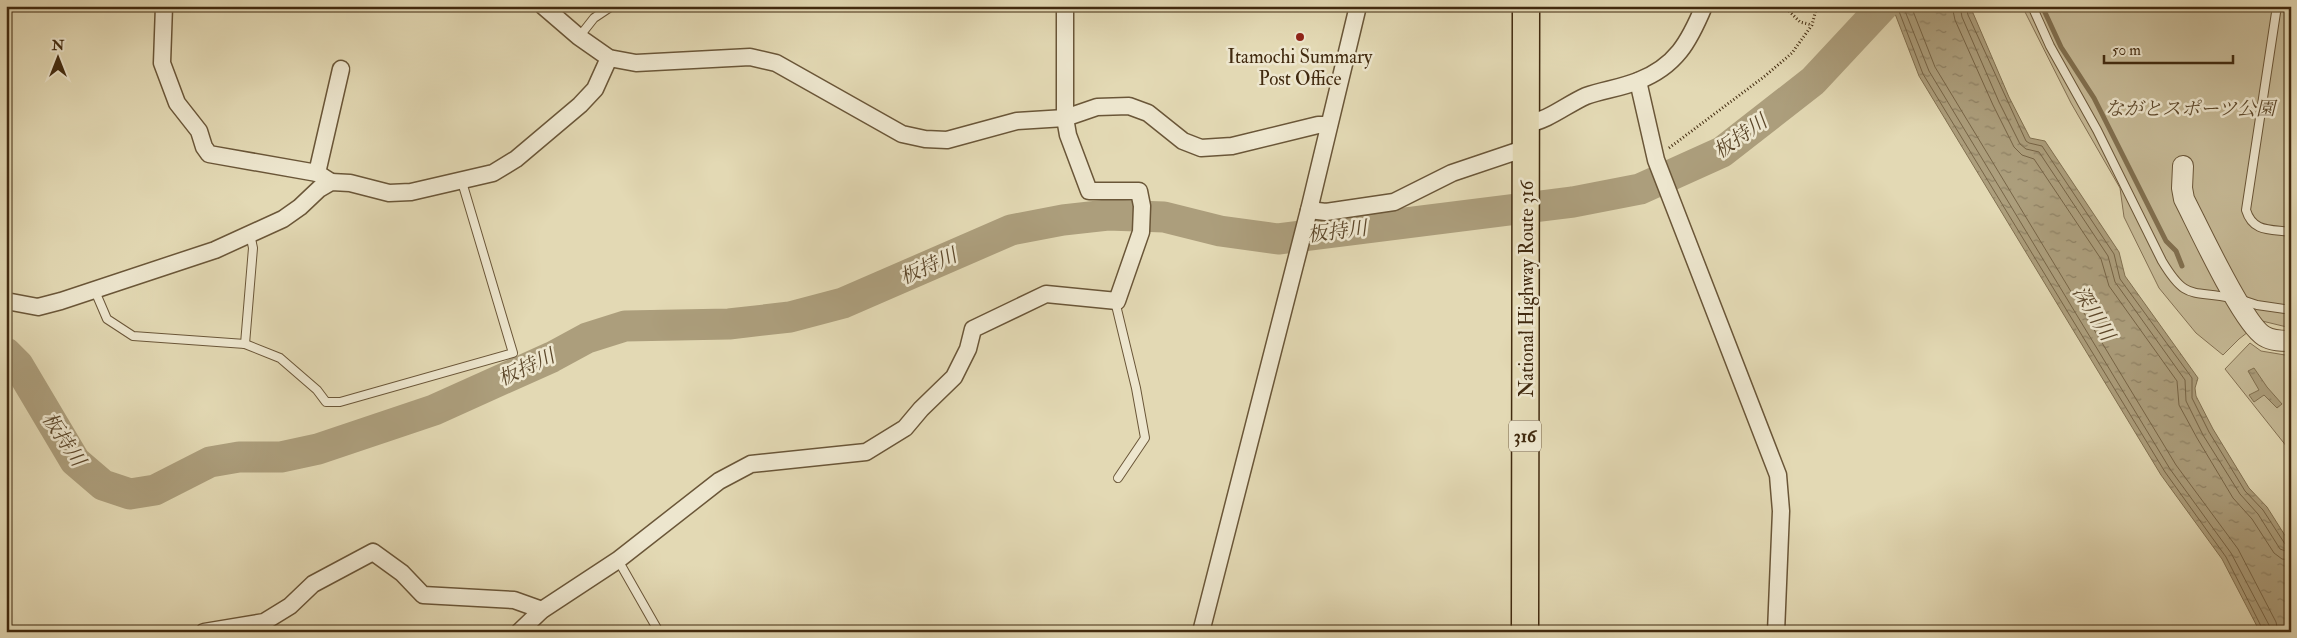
<svg xmlns="http://www.w3.org/2000/svg" width="2297" height="638" viewBox="0 0 2297 638" font-family="'IM FELL Double Pica','Noto Serif JP',serif">
  <style>
    .green { fill: #c7bb98; stroke: #847254 }
    .water { fill: url(#water-ripples); stroke: #817050 }
    .lines { fill: none; stroke-linecap: round; stroke-linejoin: round }
    .shore { stroke: #766446; stroke-width: 1 }
    .stream { stroke: #817050; stroke-width: 5 }
    .river { stroke: #ac9e7c; stroke-width: 31 }
    .service-casing { stroke: #6a5638; stroke-width: 10 }
    .minor-casing { stroke: #6a5638; stroke-width: 19 }
    .tertiary-casing { stroke: #6a5638; stroke-width: 22 }
    .trunk-casing { stroke: #412a0f; stroke-width: 29 }
    .path { stroke: #412a0f; stroke-width: 3; stroke-dasharray: 1 2.5; stroke-linecap: butt }
    .service { stroke: #ede6ce; stroke-width: 8 }
    .minor { stroke: #ede6ce; stroke-width: 16 }
    .tertiary { stroke: #ede6ce; stroke-width: 20 }
    .trunk { stroke: #e3d9b4; stroke-width: 26 }
    .poi-dot { fill: #8f2418; stroke: #ede6ce; stroke-width: 2 }
    .labels { text-anchor: middle; stroke-width: 5; stroke-linejoin: round; paint-order: stroke }
    .shield { fill: #ede6ce; stroke: #756248; stroke-width: 1 }
    .shield-label { font-size: 18px; font-weight: bold; fill: #412a0f }
    .poi-label { font-size: 19px; fill: #412a0f; stroke: #ede6ce }
    .park-label { font-size: 19px; font-style: italic; fill: #5c472a; stroke: #ede6ce }
    .street-label { font-size: 19px; fill: #412a0f; stroke: #ede6ce }
    .water-label { font-size: 20px; font-style: italic; fill: #5c472a; stroke: #ede6ce }
  </style>
  <defs>
    <pattern id="water-ripples" width="26" height="14" patternUnits="userSpaceOnUse" patternTransform="scale(1.25)"><rect width="26" height="14" fill="#ac9e7c"/><path d="M2 4q2-2 4 0t4 0M15 11q2-2 4 0t4 0" fill="none" stroke="#8e8164"/></pattern>
  </defs>
  <rect width="100%" height="100%" fill="#e3d9b4"/>
  <filter id="stains"><feTurbulence type="fractalNoise" baseFrequency=".004" numOctaves="4"/><feColorMatrix values="0 0 0 0 .2 0 0 0 0 .09 0 0 0 0 .02 0 0 0 .5 -.17"/></filter>
  <radialGradient id="worn" r=".72"><stop offset=".6" stop-color="#630" stop-opacity="0"/><stop offset="1" stop-color="#630" stop-opacity=".3"/></radialGradient>
  <!-- green -->
  <g class="green">
    <path d="M 2022,6 L 2291,6 L 2291,328 L 2262,321 L 2239,339 L 2223,355 L 2196,333 L 2159,288 L 2124,217 L 2120,188 L 2071,103 Z"/>
    <path d="M 2250,343 L 2261,351 L 2291,356 L 2291,452 L 2225,369 Z"/>
  </g>
  <!-- water -->
  <g class="water">
    <path d="M 1892,6 L 1970,6 L 2009,97 L 2030,138 L 2045,141 L 2119,252 L 2125,276 L 2198,378 L 2195,388 L 2196,396 L 2213,429 L 2249,488 L 2267,507 L 2291,545 L 2291,632 L 2260,632 L 2222,559 L 2161,475 L 1919,76 Z"/>
    <path d="M 2254,368 L 2267,387 L 2282,404 L 2277,408 L 2264,395 L 2254,402 L 2249,395 L 2259,390 L 2248,371 Z"/>
  </g>
  <g class="lines">
    <!-- shore -->
    <g class="shore">
      <path d="M 1897,6 L 1923,74 L 2165,472 L 2226,557 L 2264,632"/>
      <path d="M 1903,6 L 1929,71 L 2170,469 L 2231,553 L 2269,625 L 2271,632"/>
      <path d="M 1911,6 L 1935,67 L 2176,465 L 2238,549 L 2276,622 L 2278,632"/>
      <path d="M 1952,6 L 1955,20 L 1993,105 L 2014,147 L 2022,155 L 2034,159 L 2101,259 L 2109,286 L 2177,381 L 2179,405 L 2197,438 L 2233,498 L 2252,519 L 2274,553 L 2282,559 L 2291,560"/>
      <path d="M 1960,6 L 1962,17 L 1999,102 L 2020,144 L 2026,149 L 2039,152 L 2108,256 L 2115,282 L 2185,380 L 2186,401 L 2203,435 L 2240,494 L 2258,514 L 2280,549 L 2291,553"/>
      <path d="M 1966,6 L 1968,15 L 2026,141 L 2029,143 L 2042,146 L 2114,254 L 2120,279 L 2192,378 L 2192,398 L 2209,432 L 2245,491 L 2263,510 L 2285,544 L 2291,546"/>
    </g>
    <!-- stream -->
    <path class="stream" d="M 2042,6 L 2061,47 L 2094,98 L 2166,241 L 2176,251 L 2182,266"/>
    <!-- river -->
    <path class="river" d="M 6,353 L 18,365 L 75,461 L 103,485 L 130,494 L 155,490 L 210,462 L 239,457 L 281,457 L 318,449 L 434,410 L 552,357 L 587,338 L 625,326 L 729,324 L 790,317 L 843,303 L 1011,230 L 1063,220 L 1108,215 L 1164,217 L 1220,231 L 1278,239 L 1573,202 L 1640,189 L 1722,152 L 1813,81 L 1883,6"/>
    <!-- service casing -->
    <g class="service-casing">
      <g id="service">
        <path d="M 2032,6 L 2050,46 L 2097,130 L 2162,261 C 2186,301 2191,290 2231,298"/>
        <path d="M 2277,6 L 2246,210 C 2253,233 2271,229 2291,232"/>
        <path d="M 579,37 L 594,18 L 612,6"/>
        <path d="M 95,291 L 107,319 L 133,336 L 245,344 L 280,358 L 317,390 L 326,402 L 340,402 L 513,353 L 462,182"/>
        <path d="M 2242,300 L 2257,305 L 2291,310"/>
        <path d="M 1115,301 L 1136,388 L 1145,438 L 1118,478"/>
        <path d="M 245,344 L 253,248 L 250,234"/>
        <path d="M 618,560 L 659,632"/>
      </g>
    </g>
    <!-- minor casing -->
    <g class="minor-casing">
      <g id="minor">
        <path d="M 164,6 L 162,63 L 177,103 L 199,131 L 204,147 L 209,154 L 317,173 L 331,182"/>
        <path d="M 543,6 L 579,37 L 609,58 L 636,63 L 750,57 L 776,63 L 902,134 L 925,139 L 947,140 L 1017,121 L 1065,118 L 1097,107 L 1129,106 L 1148,113 L 1183,141 L 1201,148 L 1232,146 L 1318,125 L 1329,125"/>
        <path d="M 1638,81 L 1656,160 L 1778,475 L 1781,511 L 1776,632"/>
        <path d="M 1527,124 C 1549,120 1566,105 1586,96 C 1603,90 1621,88 1638,81 C 1676,66 1689,42 1704,6"/>
        <path d="M 317,173 L 341,69"/>
        <path d="M 1309,210 L 1326,212 L 1394,202 L 1452,173 L 1526,148"/>
        <path d="M 6,301 L 38,307 L 61,301 L 215,250 L 283,219 L 300,207 L 319,189 L 331,182 L 350,183 L 389,193 L 411,192 L 493,173 L 516,159 L 580,105 L 595,89 L 609,58"/>
        <path d="M 204,632 L 264,622 L 290,606 L 313,584 L 373,552 L 402,573 L 423,595 L 514,600 L 542,610"/>
        <path d="M 519,632 L 542,610 L 618,560 L 719,481 L 751,464 L 866,452 L 905,428 L 921,409 L 954,377 L 968,349 L 973,329 L 1046,294 L 1117,301 L 1141,232 L 1142,206 L 1139,191 L 1089,191 L 1068,135 L 1065,118 L 1065,6"/>
        <path d="M 1201,632 L 1309,210 L 1358,6"/>
      </g>
    </g>
    <!-- tertiary casing -->
    <g class="tertiary-casing">
      <path id="tertiary" d="M 2183,166 L 2182,188 L 2184,199 C 2198,226 2243,324 2264,336 C 2272,341 2282,341 2291,341"/>
    </g>
    <!-- trunk casing -->
    <g class="trunk-casing">
      <path id="trunk" d="M 1525,632 L 1526,6"/>
    </g>
    <!-- path -->
    <g class="path">
      <path d="M 1784,6 L 1800,22 L 1812,25"/>
      <path d="M 1669,148 L 1765,76 L 1792,53 L 1812,25 L 1817,6"/>
    </g>
    <!-- service -->
    <use href="#service" class="service"/>
    <!-- minor -->
    <use href="#minor" class="minor"/>
    <!-- tertiary -->
    <use href="#tertiary" class="tertiary"/>
    <!-- trunk -->
    <use href="#trunk" class="trunk"/>
  </g>
  <!-- markers -->
  <circle class="poi-dot" cx="1300" cy="37" r="5"/>
  <g class="labels">
    <!-- shield labels -->
    <rect class="shield" x="1509" y="420.5" width="32" height="31" rx="4"/>
    <g class="shield-label">
      <text x="1525" y="442">316</text>
    </g>
    <!-- poi labels -->
    <g class="poi-label">
      <text x="1300" y="63">Itamochi Summary<tspan x="1300" dy="22">Post Office</tspan></text>
    </g>
    <!-- park labels -->
    <g class="park-label">
      <text x="2190" y="115">ながとスポーツ公園</text>
    </g>
    <!-- street labels -->
    <g class="street-label">
      <text transform="translate(1526 289) rotate(-90)" y="7">National Highway Route 316</text>
    </g>
    <!-- water labels -->
    <g class="water-label">
      <text transform="translate(1740 136) rotate(-35)" y="7">板持川</text>
      <text transform="translate(1337 231) rotate(-7)" y="7">板持川</text>
      <text transform="translate(928 266) rotate(-24)" y="7">板持川</text>
      <text transform="translate(2094 313) rotate(58)" y="7">深川川</text>
      <text transform="translate(526 367) rotate(-25)" y="7">板持川</text>
      <text transform="translate(64 439) rotate(56)" y="7">板持川</text>
    </g>
  </g>
  <!-- margin -->
  <rect width="2297" height="638" fill="none" stroke="#e3d9b4" stroke-width="25"/>
  <rect x="8" y="8" width="2282" height="623" fill="none" stroke="#412a0f" stroke-width="2.5"/>
  <rect x="12" y="12" width="2272" height="613" fill="none" stroke="#412a0f"/>
  <!-- north arrow -->
  <g transform="translate(58 58)" stroke="#ede6ce" stroke-width="4" paint-order="stroke">
  <path d="M0-4L9 19L0 12L-9 19Z" fill="#412a0f"/>
  <text y="-8" font-size="14" font-weight="bold" text-anchor="middle" fill="#412a0f">N</text>
  </g>
  <!-- scale -->
  <path d="M2104 55v8h129v-8" fill="none" stroke="#412a0f" stroke-width="2.5"/>
  <text x="2112" y="55" font-size="15" fill="#412a0f" stroke="#ede6ce" stroke-width="4" paint-order="stroke">50 m</text>
  <rect width="100%" height="100%" filter="url(#stains)"/>
  <rect width="100%" height="100%" fill="url(#worn)"/>
</svg>
